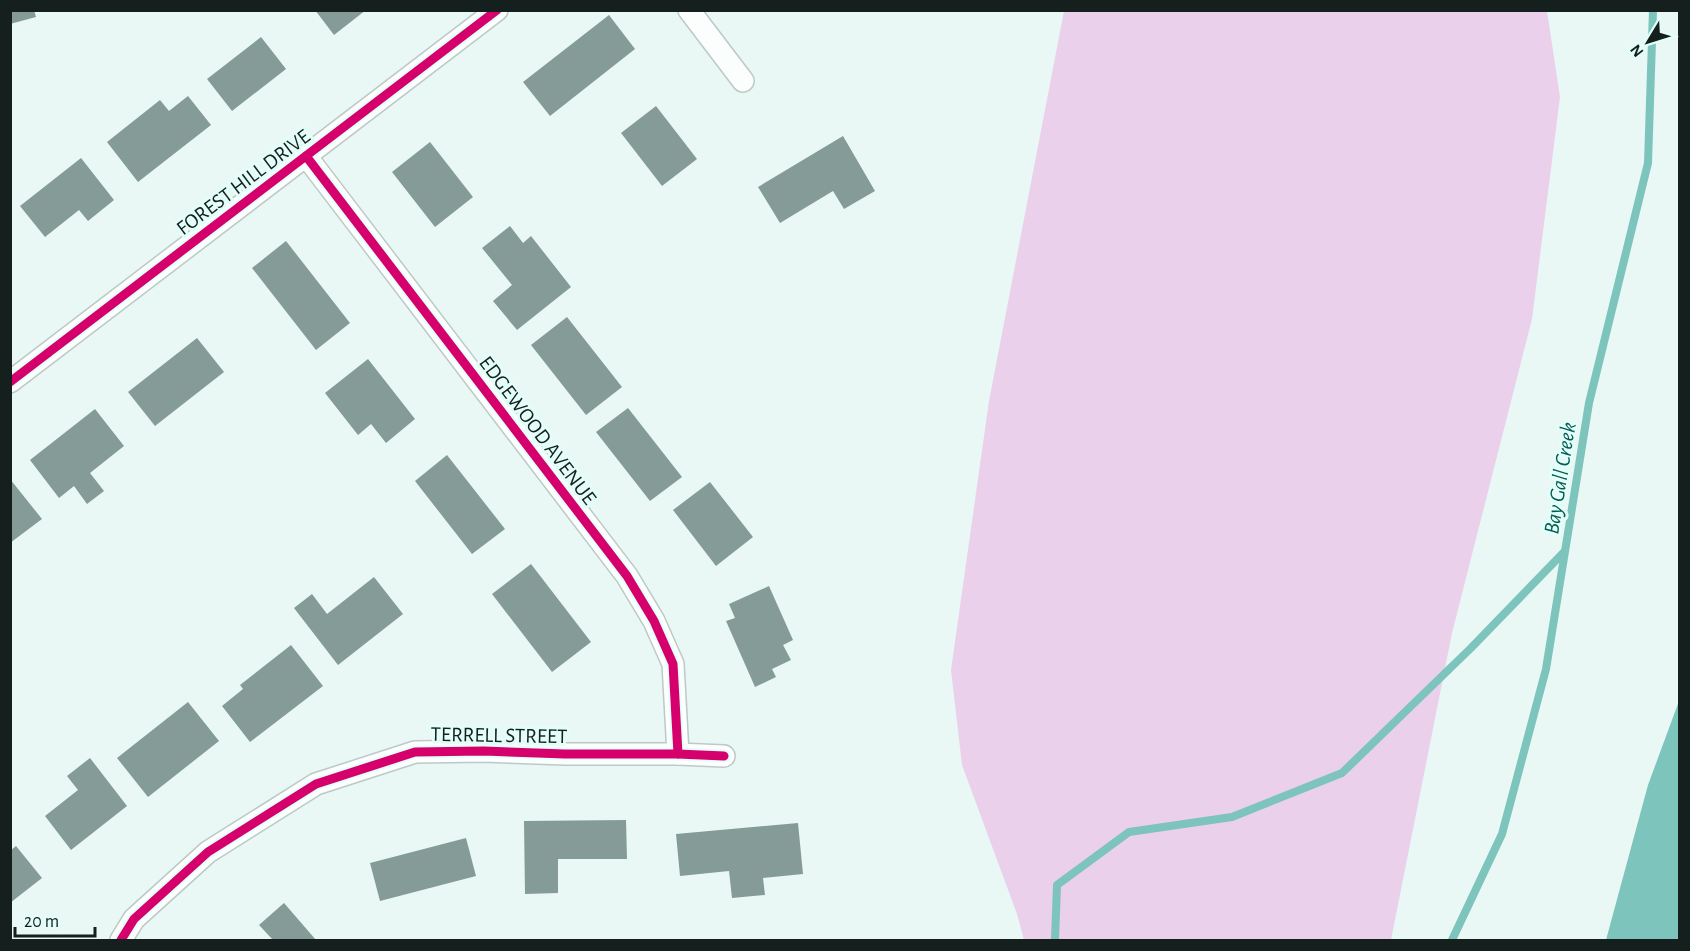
<svg xmlns="http://www.w3.org/2000/svg" width="1690" height="951" viewBox="0 0 1690 951" font-family="'Alegreya Sans',sans-serif">
  <style>
    .forest { fill: #ead0ea }
    .water { fill: #7cc4bc }
    .lines { fill: none; stroke-linecap: round; stroke-linejoin: round }
    .stream { stroke: #7cc4bc; stroke-width: 8 }
    .building { fill: #859b98 }
    .street-casing { stroke: #bdc9c6; stroke-width: 24 }
    .street { stroke: #fcfefe; stroke-width: 21 }
    .cycleway-casing { stroke: #e3fef9; stroke-width: 13 }
    .cycleway { stroke: #d6006c; stroke-width: 9 }
    .labels { text-anchor: middle; stroke-width: 6; stroke-linejoin: round; paint-order: stroke }
    .street-label { font-size: 21px; fill: #151f1d; stroke: #e3fef9 }
    .water-label { font-size: 22px; font-style: italic; fill: #065c55; stroke: #e3fef9 }
  </style>
  <rect width="100%" height="100%" fill="#e9f8f5"/>
  <!-- forest -->
  <path class="forest" d="M 1064,11 L 1547,11 L 1560,97 L 1532,319 L 1452,633 L 1391,940 L 1024,940 L 1017,914 L 962,765 L 951,670 L 989,401 Z"/>
  <!-- water -->
  <path class="water" d="M 1679,701 L 1679,940 L 1606,940 L 1648,785 Z"/>
  <g class="lines">
    <!-- stream -->
    <g class="stream">
      <path d="M 1055,940 L 1057,885 L 1129,832 L 1232,817 L 1342,773 L 1471,648 L 1564,552"/>
      <path d="M 1452,940 L 1502,834 L 1546,669 L 1589,403 L 1648,163 L 1653,10"/>
    </g>
  </g>
  <!-- building -->
  <g class="building">
    <path d="M 10,10 L 34,10 L 36,17 L 10,24 Z"/>
    <path d="M 315,10 L 366,10 L 334,35 Z"/>
    <path d="M 609,15 L 635,49 L 550,116 L 523,82 Z"/>
    <path d="M 261,37 L 286,69 L 232,111 L 207,79 Z"/>
    <path d="M 188,96 L 211,125 L 138,182 L 107,142 L 160,100 L 169,111 Z"/>
    <path d="M 656,106 L 697,159 L 662,186 L 621,133 Z"/>
    <path d="M 843,136 L 875,191 L 844,209 L 833,191 L 780,223 L 758,187 Z"/>
    <path d="M 430,142 L 473,197 L 435,227 L 392,172 Z"/>
    <path d="M 81,158 L 114,200 L 88,221 L 79,210 L 45,237 L 20,206 Z"/>
    <path d="M 510,226 L 523,243 L 531,236 L 571,287 L 517,330 L 493,301 L 512,285 L 482,248 Z"/>
    <path d="M 286,241 L 350,323 L 316,350 L 252,268 Z"/>
    <path d="M 567,317 L 622,387 L 586,415 L 531,345 Z"/>
    <path d="M 197,338 L 224,372 L 155,426 L 128,392 Z"/>
    <path d="M 368,359 L 415,419 L 386,443 L 371,424 L 358,435 L 325,393 Z"/>
    <path d="M 628,408 L 682,477 L 650,501 L 596,432 Z"/>
    <path d="M 95,409 L 124,446 L 90,473 L 104,491 L 87,504 L 74,486 L 59,498 L 30,460 Z"/>
    <path d="M 447,455 L 505,529 L 472,554 L 415,481 Z"/>
    <path d="M 10,479 L 42,519 L 10,543 Z"/>
    <path d="M 710,482 L 753,537 L 716,566 L 673,510 Z"/>
    <path d="M 531,564 L 591,642 L 552,672 L 492,594 Z"/>
    <path d="M 374,577 L 403,614 L 338,665 L 294,608 L 312,594 L 327,614 Z"/>
    <path d="M 769,586 L 793,640 L 783,645 L 791,660 L 772,669 L 776,677 L 755,687 L 726,621 L 735,618 L 729,604 Z"/>
    <path d="M 291,645 L 323,686 L 250,742 L 222,706 L 243,689 L 240,685 Z"/>
    <path d="M 188,702 L 219,741 L 148,797 L 117,758 Z"/>
    <path d="M 90,758 L 127,806 L 71,850 L 45,816 L 78,790 L 67,776 Z"/>
    <path d="M 626,820 L 627,859 L 558,859 L 558,893 L 525,894 L 524,821 Z"/>
    <path d="M 798,823 L 803,874 L 763,878 L 765,895 L 732,898 L 729,871 L 680,876 L 676,834 Z"/>
    <path d="M 466,838 L 476,876 L 380,901 L 370,863 Z"/>
    <path d="M 16,846 L 42,878 L 10,903 L 10,851 Z"/>
    <path d="M 284,903 L 316,940 L 273,940 L 259,925 Z"/>
  </g>
  <g class="lines">
    <!-- street casing -->
    <g class="street-casing">
      <g id="street">
        <path d="M 689,10 L 743,81"/>
        <path d="M 306,156 L 627,576 L 654,621 L 673,664 L 678,754"/>
        <path d="M 10,382 L 497,10"/>
        <path d="M 121,940 L 134,919 L 208,852 L 316,784 L 415,752 L 484,751 L 565,754 L 678,754 L 724,756"/>
      </g>
    </g>
    <!-- street -->
    <use href="#street" class="street"/>
    <!-- cycleway casing -->
    <g class="cycleway-casing">
      <g id="cycleway">
        <path d="M 306,156 L 627,576 L 654,621 L 673,664 L 678,754"/>
        <path d="M 10,382 L 497,10"/>
        <path d="M 121,940 L 134,919 L 208,852 L 316,784 L 415,752 L 484,751 L 565,754 L 678,754 L 724,756"/>
      </g>
    </g>
    <!-- cycleway -->
    <use href="#cycleway" class="cycleway"/>
  </g>
  <g class="labels">
    <!-- street labels -->
    <g class="street-label">
      <text transform="translate(243 182) rotate(-37)" y="7">FOREST HILL DRIVE</text>
      <text transform="translate(538 430) rotate(53)" y="7">EDGEWOOD AVENUE</text>
      <text transform="translate(499 735) rotate(1)" y="7">TERRELL STREET</text>
    </g>
    <!-- water labels -->
    <g class="water-label">
      <text transform="translate(1559 478) rotate(-81)" y="8">Bay Gall Creek</text>
    </g>
  </g>
  <!-- border -->
  <rect width="1690" height="951" fill="none" stroke="#151f1d" stroke-width="24"/>
  <!-- north arrow -->
  <g transform="translate(1648 42) rotate(232)" stroke="#e3fef9" stroke-width="4.5" paint-order="stroke">
  <path d="M0-4.5L10 22L0 15L-10 22Z" fill="#151f1d"/>
  <text y="-9" font-size="16" font-weight="bold" text-anchor="middle" fill="#151f1d">N</text>
  </g>
  <!-- scale -->
  <path d="M15 927v9h80v-9" fill="none" stroke="#151f1d" stroke-width="3"/>
  <text x="24" y="927" font-size="18" fill="#151f1d" stroke="#e3fef9" stroke-width="4.5" paint-order="stroke">20 m</text>
</svg>
